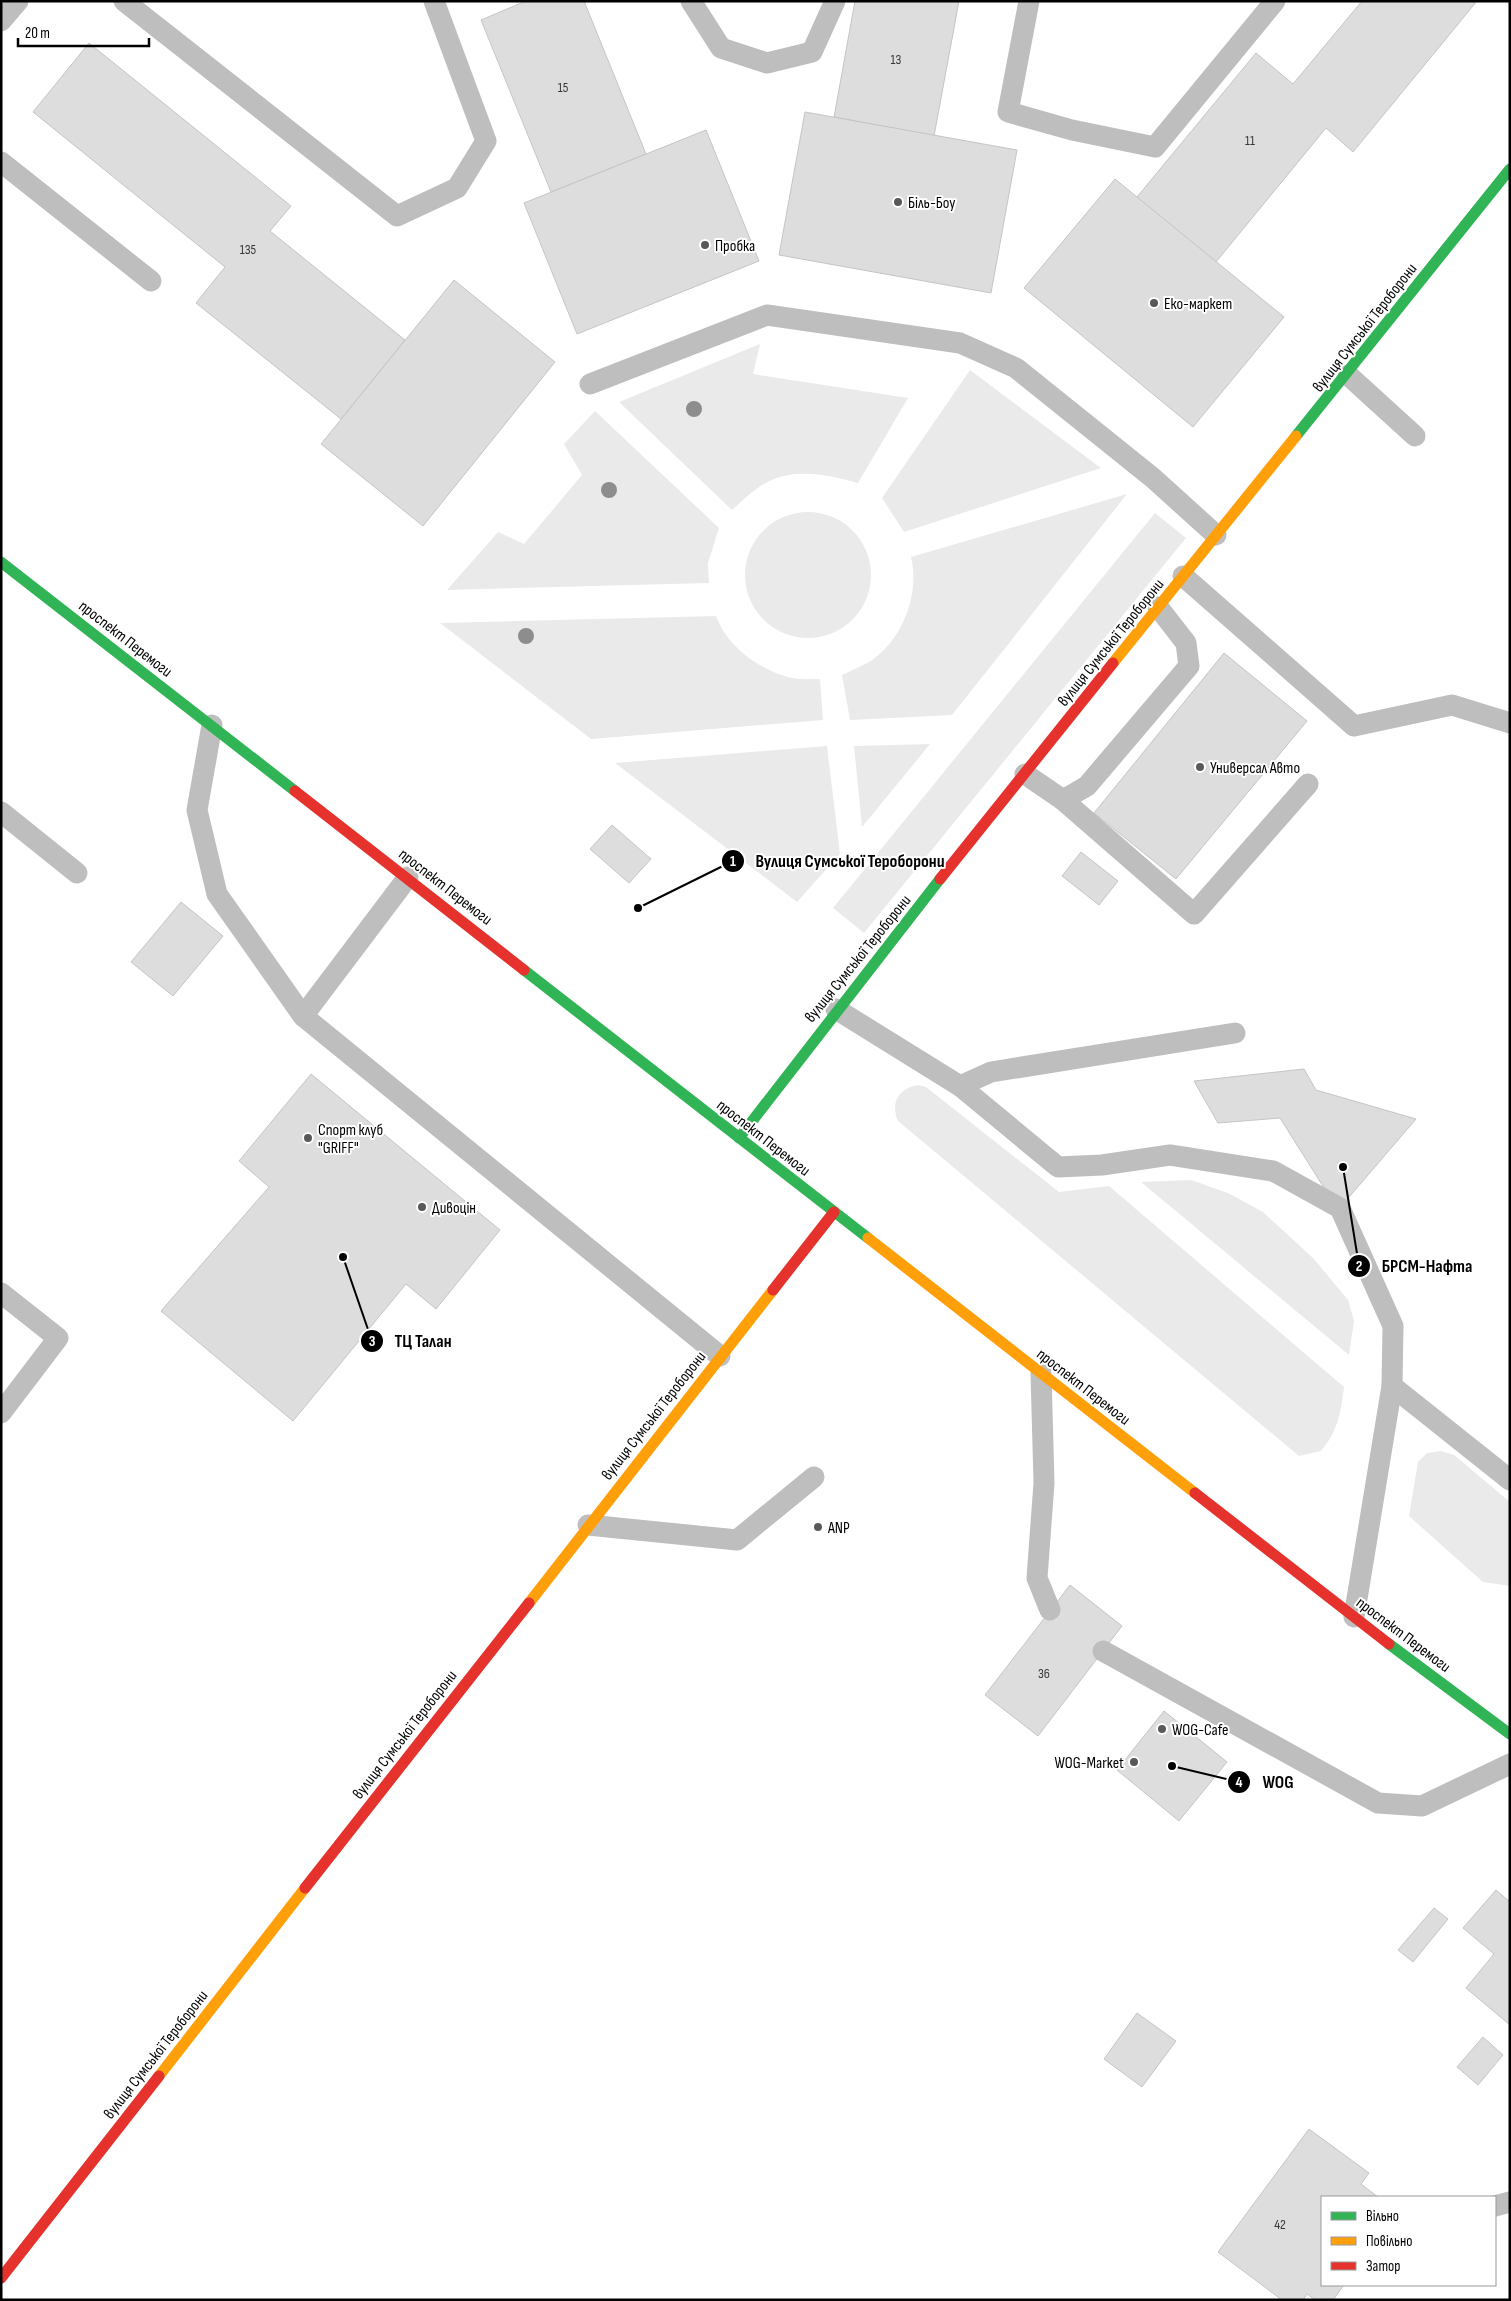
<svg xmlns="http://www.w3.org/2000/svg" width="1511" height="2301" viewBox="0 0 1511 2301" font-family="'Sofia Sans Condensed',sans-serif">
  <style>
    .green { fill: #eaeaea }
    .building { fill: #ddd; stroke: #c5c5c5 }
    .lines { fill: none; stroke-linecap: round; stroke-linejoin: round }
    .lane { stroke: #bebebe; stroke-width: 21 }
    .fast { stroke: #30b455; stroke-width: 11 }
    .slow { stroke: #ff9f0a; stroke-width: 11 }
    .jam { stroke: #e5322d; stroke-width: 11 }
    .tree { fill: #8d8d8d }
    .poi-dot { fill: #595959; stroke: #fff; stroke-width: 2 }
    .labels { text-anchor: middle; stroke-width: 4; stroke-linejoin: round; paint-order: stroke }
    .number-label { font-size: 14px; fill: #373737 }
    .poi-label { font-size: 16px; fill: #000; stroke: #fff; text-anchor: start }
    .street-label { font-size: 16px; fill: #000; stroke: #fff }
    .leader { fill: none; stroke: #000; stroke-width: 2 }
    .callout-dot { fill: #000; stroke: #fff; stroke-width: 2 }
    .mark-label { font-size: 15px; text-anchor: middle; font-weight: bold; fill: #fff }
    .callout-label { font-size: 18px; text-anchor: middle; font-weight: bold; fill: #000; stroke: #fff; stroke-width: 4; stroke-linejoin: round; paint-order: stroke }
  </style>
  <rect width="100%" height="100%" fill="#fff"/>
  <!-- green -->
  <g class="green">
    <path d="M 760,344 L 753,374 L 908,398 L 858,483 C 826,474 789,466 759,487 C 750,493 741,502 732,510 L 619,402 Z"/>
    <path d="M 970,370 L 1101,468 L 904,532 L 882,498 Z"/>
    <path d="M 595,411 L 719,528 L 708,563 L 709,583 L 447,590 L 498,532 L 524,544 L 582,475 L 564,444 Z"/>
    <path d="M 1127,494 L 952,715 L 850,720 L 842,675 C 852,670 862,666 871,661 C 903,639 920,594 911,557 Z"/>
    <circle cx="808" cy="575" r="63"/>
    <path d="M 1155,513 L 1186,538 L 864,933 L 833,908 Z"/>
    <path d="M 716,616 C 727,646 757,668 788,677 C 798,680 810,679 820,679 L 823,720 L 591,739 L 440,623 Z"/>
    <path d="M 930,744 L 862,827 L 854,746 Z"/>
    <path d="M 827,746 L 840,854 L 797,902 L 615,763 Z"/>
    <path d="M 918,1085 L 926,1087 L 1059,1192 L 1109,1186 L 1344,1387 C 1341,1412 1338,1431 1321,1451 L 1299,1456 L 898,1121 C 890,1102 899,1088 918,1085 Z"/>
    <path d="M 1191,1180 L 1228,1193 L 1263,1212 L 1314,1259 L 1348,1300 L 1354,1321 L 1349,1355 L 1141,1182 Z"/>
    <path d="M 1441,1451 L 1454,1455 L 1510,1502 L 1510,1586 L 1483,1582 L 1409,1516 L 1418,1462 L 1427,1453 Z"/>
  </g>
  <!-- building -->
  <g class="building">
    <path d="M 584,1 L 646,154 L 551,192 L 481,20 L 526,1 Z"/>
    <path d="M 855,1 L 959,1 L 934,136 L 834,117 Z"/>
    <path d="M 1362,1 L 1477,1 L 1353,152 L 1326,128 L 1216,262 L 1137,197 L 1256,53 L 1293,84 Z"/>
    <path d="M 89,43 L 291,206 L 270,231 L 405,340 L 341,419 L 196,303 L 225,267 L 33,112 Z"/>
    <path d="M 805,112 L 1017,150 L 991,293 L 779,255 Z"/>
    <path d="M 706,130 L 759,261 L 577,334 L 524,203 Z"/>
    <path d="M 1115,179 L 1284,317 L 1193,427 L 1024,288 Z"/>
    <path d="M 454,280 L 555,362 L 423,526 L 321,444 Z"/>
    <path d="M 1224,653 L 1307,721 L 1176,879 L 1094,813 Z"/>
    <path d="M 612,825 L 651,859 L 629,883 L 590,849 Z"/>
    <path d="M 1081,852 L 1118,881 L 1099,905 L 1062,876 Z"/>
    <path d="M 181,902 L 223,936 L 173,996 L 131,962 Z"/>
    <path d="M 1304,1069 L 1316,1090 L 1416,1119 L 1338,1210 L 1280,1118 L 1218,1123 L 1194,1081 Z"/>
    <path d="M 311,1074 L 500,1230 L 436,1309 L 406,1284 L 293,1421 L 161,1311 L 269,1187 L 239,1161 Z"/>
    <path d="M 1070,1585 L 1122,1626 L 1038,1736 L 985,1695 Z"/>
    <path d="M 1164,1711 L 1227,1762 L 1179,1821 L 1117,1770 Z"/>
    <path d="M 1496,1890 L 1510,1902 L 1510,2025 L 1466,1988 L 1494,1954 L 1463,1928 Z"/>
    <path d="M 1434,1908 L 1448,1919 L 1413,1962 L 1398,1950 Z"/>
    <path d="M 1137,2013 L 1176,2041 L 1142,2087 L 1104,2059 Z"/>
    <path d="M 1483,2037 L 1503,2055 L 1478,2085 L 1457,2067 Z"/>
    <path d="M 1309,2129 L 1369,2173 L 1361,2184 L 1378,2197 L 1322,2197 L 1322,2285 L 1344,2285 L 1333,2300 L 1315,2300 L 1307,2294 L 1303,2300 L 1282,2300 L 1218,2252 Z"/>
  </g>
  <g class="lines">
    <!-- lane -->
    <g class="lane">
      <path d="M 124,1 L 397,216 L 457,188 L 486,141 L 434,1"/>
      <path d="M 691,1 L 721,48 L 767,63 L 812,52 L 835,1"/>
      <path d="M 1029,1 L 1008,112 L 1072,130 L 1155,147 L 1275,1"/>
      <path d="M 1,21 L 18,1"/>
      <path d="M 1,162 L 151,281"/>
      <path d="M 1348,375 L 1415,436"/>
      <path d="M 590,384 L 767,315 L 960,343 L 1016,368 L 1153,478 L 1216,535"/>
      <path d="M 1183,576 L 1354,726 L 1452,705 L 1510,723"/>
      <path d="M 212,725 L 197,810 L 217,894 L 303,1016 L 720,1356"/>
      <path d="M 1025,774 L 1063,800 L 1194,914 L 1308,784"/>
      <path d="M 1063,800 L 1087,786 L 1189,666 L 1186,643 L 1158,607"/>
      <path d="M 1,812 L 77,873"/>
      <path d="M 836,1009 L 960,1086 L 1058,1167 L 1102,1165 L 1170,1155 L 1273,1171 L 1340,1208 L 1393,1326 L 1392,1386 L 1354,1617"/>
      <path d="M 303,1016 L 408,877"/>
      <path d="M 960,1086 L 991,1072 L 1235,1033"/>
      <path d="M 1,1293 L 58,1338 L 1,1413"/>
      <path d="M 1041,1373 L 1044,1483 L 1037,1578 L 1050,1610"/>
      <path d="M 1392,1386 L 1510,1480"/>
      <path d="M 588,1525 L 737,1540 L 814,1477"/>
      <path d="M 1103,1651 L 1378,1803 L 1422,1806 L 1510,1764"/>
      <path d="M 1495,2206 L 1510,2202"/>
    </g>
    <!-- fast -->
    <g class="fast">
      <path d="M 1296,436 L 1510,169"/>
      <path d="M 1,562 L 295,791"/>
      <path d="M 524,970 L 868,1238"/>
      <path d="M 739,1138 L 940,879"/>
      <path d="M 1389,1644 L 1510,1734"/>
    </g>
    <!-- slow -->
    <g class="slow">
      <path d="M 1113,663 L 1296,436"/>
      <path d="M 868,1238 L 1195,1493"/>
      <path d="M 529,1603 L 773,1290"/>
      <path d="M 159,2076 L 305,1888"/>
    </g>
    <!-- jam -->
    <g class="jam">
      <path d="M 295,791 L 524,970"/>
      <path d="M 940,879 L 1113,663"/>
      <path d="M 773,1290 L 834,1212"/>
      <path d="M 1195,1493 L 1389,1644"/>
      <path d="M 305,1888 L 529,1603"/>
      <path d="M 1,2278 L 159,2076"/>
    </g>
  </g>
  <!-- trees -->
  <g class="tree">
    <circle cx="694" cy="409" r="8"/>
    <circle cx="609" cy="490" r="8"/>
    <circle cx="526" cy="636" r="8"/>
  </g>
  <!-- markers -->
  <g class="poi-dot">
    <circle cx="898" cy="202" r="5"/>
    <circle cx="705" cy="245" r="5"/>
    <circle cx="1154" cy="303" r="5"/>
    <circle cx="1200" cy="767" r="5"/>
    <circle cx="308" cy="1138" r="5"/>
    <circle cx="422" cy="1207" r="5"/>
    <circle cx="818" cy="1527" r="5"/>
    <circle cx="1162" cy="1729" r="5"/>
    <circle cx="1134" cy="1762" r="5"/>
  </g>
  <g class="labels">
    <!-- number labels -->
    <g class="number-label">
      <text x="896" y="64">13</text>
      <text x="563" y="92">15</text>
      <text x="1250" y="145">11</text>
      <text x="248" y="254">135</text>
      <text x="1044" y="1678">36</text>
      <text x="1280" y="2229">42</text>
    </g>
    <!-- poi labels -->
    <g class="poi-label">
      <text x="908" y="208">Біль-Боу</text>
      <text x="715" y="251">Пробка</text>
      <text x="1164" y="309">Еко-маркет</text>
      <text x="1210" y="773">Универсал Авто</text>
      <text x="318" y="1135">Спорт клуб<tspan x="318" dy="18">"GRIFF"</tspan></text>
      <text x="432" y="1213">Дивоцін</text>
      <text x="828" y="1533">ANP</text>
      <text x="1172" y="1735">WOG-Cafe</text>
      <text x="1124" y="1768" text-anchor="end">WOG-Market</text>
    </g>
    <!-- street labels -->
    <g class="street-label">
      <text transform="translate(1364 327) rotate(-52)" y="6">вулиця Сумської Тероборони</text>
      <text transform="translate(126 638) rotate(38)" y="6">проспект Перемоги</text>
      <text transform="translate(1110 642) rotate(-51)" y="6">вулиця Сумської Тероборони</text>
      <text transform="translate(446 886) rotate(38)" y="6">проспект Перемоги</text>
      <text transform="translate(857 958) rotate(-51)" y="6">вулиця Сумської Тероборони</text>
      <text transform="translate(764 1137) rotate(38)" y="6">проспект Перемоги</text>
      <text transform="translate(1084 1386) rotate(38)" y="6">проспект Перемоги</text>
      <text transform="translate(653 1415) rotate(-52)" y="6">вулиця Сумської Тероборони</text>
      <text transform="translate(1404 1634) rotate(37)" y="6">проспект Перемоги</text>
      <text transform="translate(404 1734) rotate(-52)" y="6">вулиця Сумської Тероборони</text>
      <text transform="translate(155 2054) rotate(-52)" y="6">вулиця Сумської Тероборони</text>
    </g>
  </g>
  <!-- callouts -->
  <path class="leader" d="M638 908L733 861M1343 1167L1359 1266M343 1257L372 1341M1172 1766L1239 1782"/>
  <g class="callout-dot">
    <circle cx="638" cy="908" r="5"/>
    <circle cx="1343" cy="1167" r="5"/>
    <circle cx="343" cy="1257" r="5"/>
    <circle cx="1172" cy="1766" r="5"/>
    <circle cx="733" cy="861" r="12"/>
    <circle cx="1359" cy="1266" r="12"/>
    <circle cx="372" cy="1341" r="12"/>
    <circle cx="1239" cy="1782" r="12"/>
  </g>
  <g class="mark-label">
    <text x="733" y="866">1</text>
    <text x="1359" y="1271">2</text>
    <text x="372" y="1346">3</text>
    <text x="1239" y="1787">4</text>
  </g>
  <g class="callout-label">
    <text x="850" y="867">Вулиця Сумської Тероборони</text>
    <text x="1427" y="1272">БРСМ-Нафта</text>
    <text x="423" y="1347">ТЦ Талан</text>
    <text x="1278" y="1788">WOG</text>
  </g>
  <!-- border -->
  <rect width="1511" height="2301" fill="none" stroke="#000000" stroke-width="5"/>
  <!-- legend -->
  <rect x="1321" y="2196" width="175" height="90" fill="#ffffff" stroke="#999999"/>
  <rect x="1331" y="2212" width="25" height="8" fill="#30b455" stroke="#999999"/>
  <text x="1366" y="2221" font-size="15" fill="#000000">Вільно</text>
  <rect x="1331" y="2237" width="25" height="8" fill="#ff9f0a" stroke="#999999"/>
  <text x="1366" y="2246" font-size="15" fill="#000000">Повільно</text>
  <rect x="1331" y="2262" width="25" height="8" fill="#e5322d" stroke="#999999"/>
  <text x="1366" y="2271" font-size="15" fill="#000000">Затор</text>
  <!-- scale -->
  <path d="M18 38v8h131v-8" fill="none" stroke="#000000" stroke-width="2.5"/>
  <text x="25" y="38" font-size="15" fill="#000000" stroke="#ffffff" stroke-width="4" paint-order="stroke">20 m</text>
</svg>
